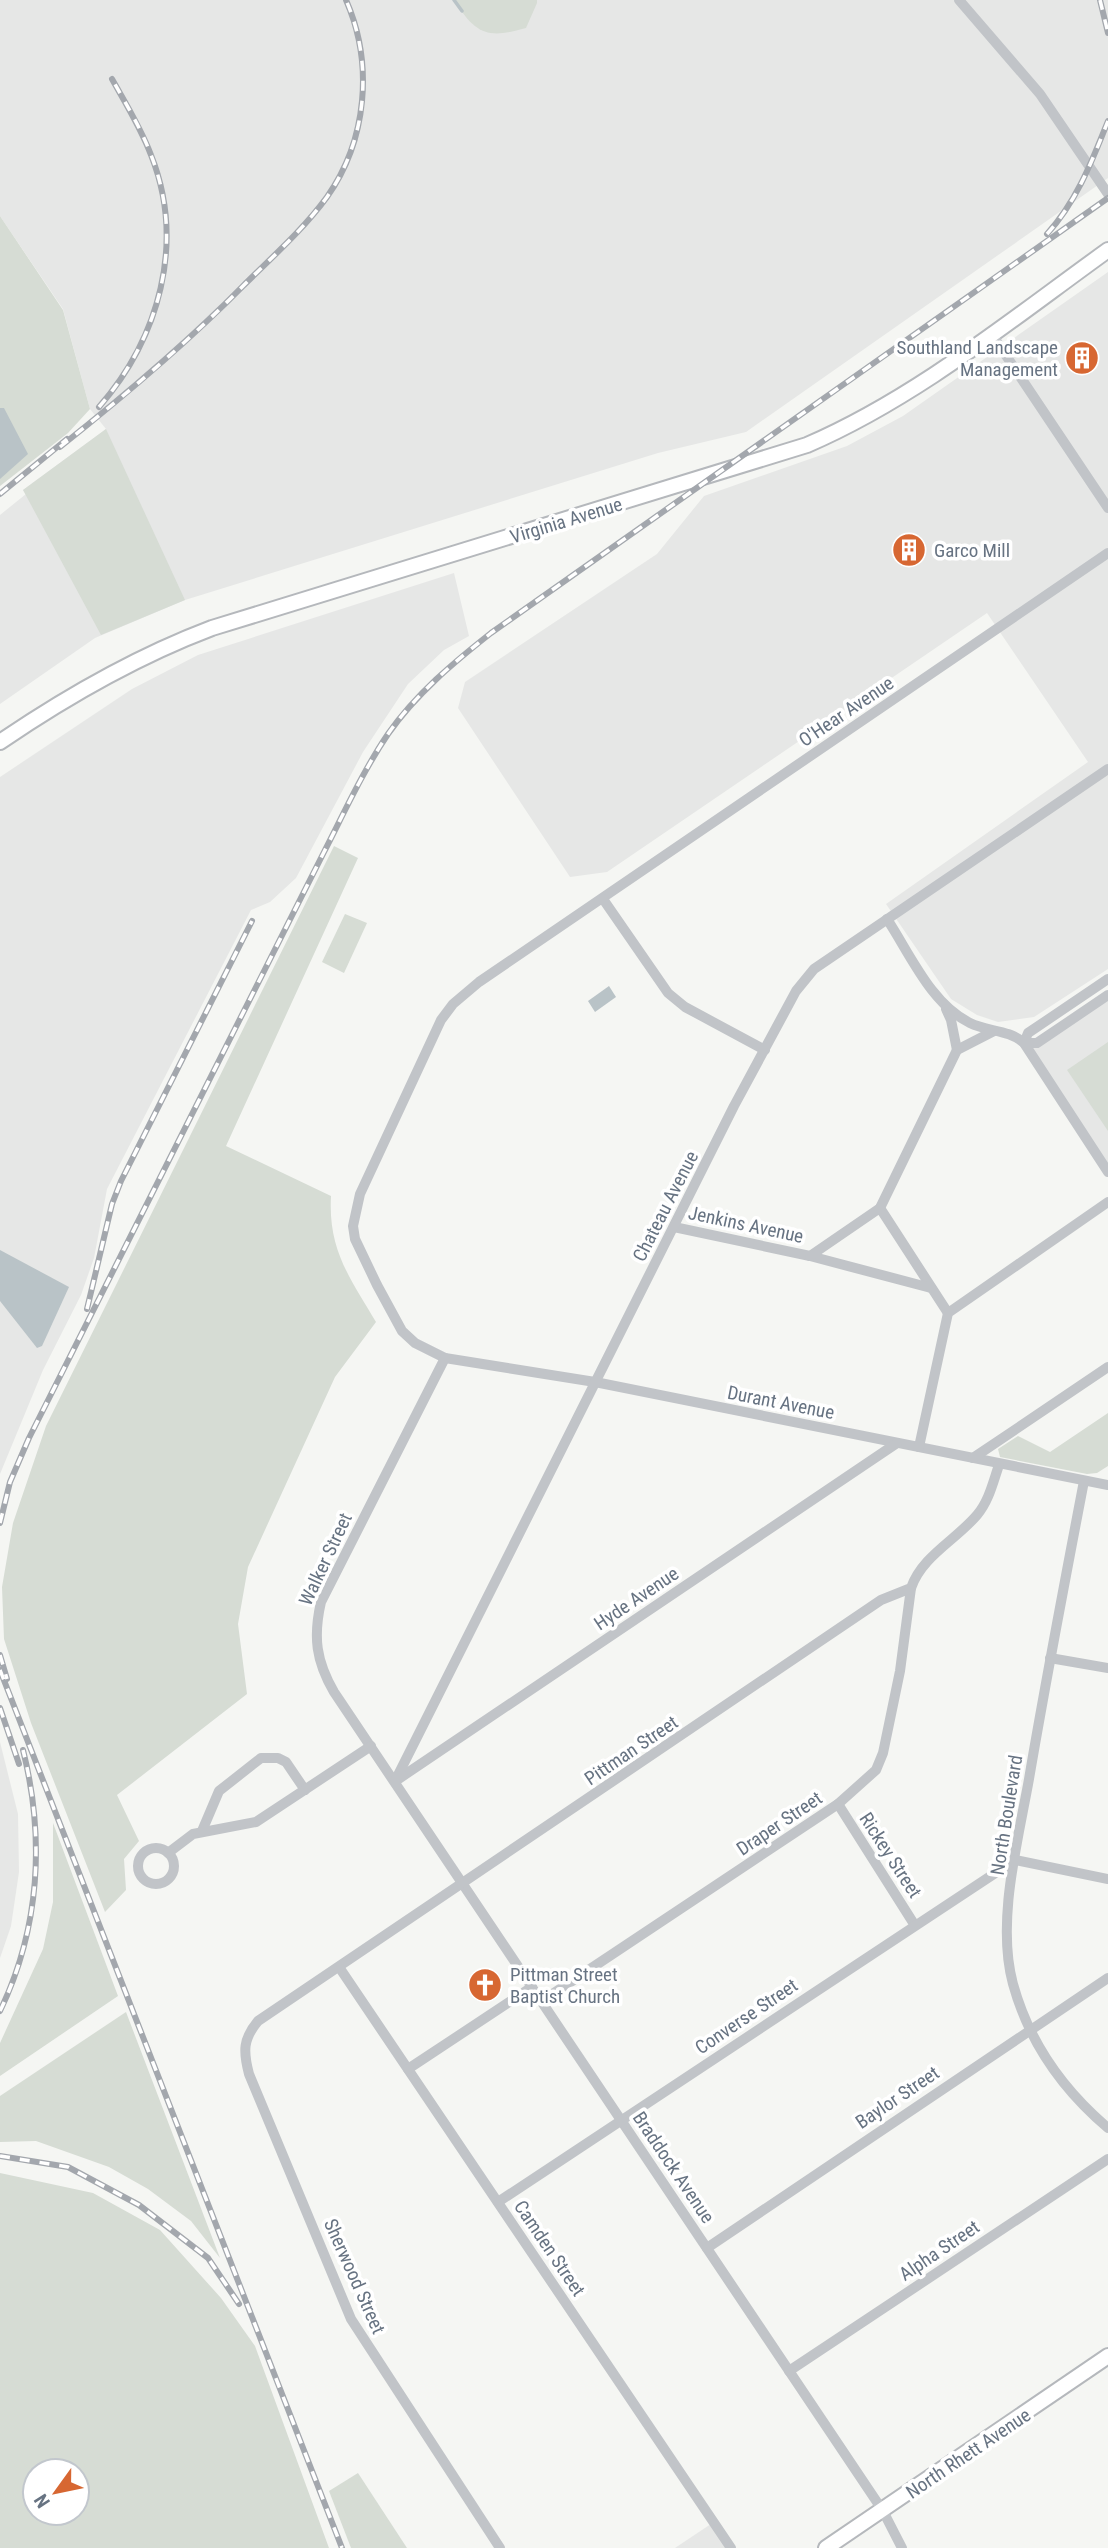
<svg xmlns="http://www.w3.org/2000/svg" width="1108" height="2548" viewBox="0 0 1108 2548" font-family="'Roboto Condensed',sans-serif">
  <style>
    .built { fill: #e6e7e6 }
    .green { fill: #d6dcd4; fill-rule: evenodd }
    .water { fill: #b9c3c7 }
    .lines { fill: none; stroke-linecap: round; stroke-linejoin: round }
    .stream { stroke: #b9c3c7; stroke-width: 3.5 }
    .major-casing { stroke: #b5b8bc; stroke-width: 18 }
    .minor { stroke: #c1c4c8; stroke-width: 10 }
    .major { stroke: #fff; stroke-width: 14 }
    .rail-casing { stroke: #a3a7ad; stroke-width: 6 }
    .rail { stroke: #fff; stroke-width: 3.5; stroke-dasharray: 10; stroke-linecap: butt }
    .labels { text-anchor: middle; stroke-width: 7; stroke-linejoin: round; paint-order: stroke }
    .poi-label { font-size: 19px; fill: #677382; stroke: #fff; text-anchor: start }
    .street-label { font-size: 19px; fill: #677382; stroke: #fff }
  </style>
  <rect width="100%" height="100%" fill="#f5f6f3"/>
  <!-- built -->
  <g class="built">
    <path d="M 0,0 L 1108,0 L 1108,178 L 746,432 L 658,453 L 185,600 L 95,638 L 0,704 L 0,515 L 26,494 L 23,490 L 106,429 L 90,409 L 63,309 L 0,216 Z"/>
    <path d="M 1108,272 L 1108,969 L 1034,1017 L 998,1022 L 977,1015 L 951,999 L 886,904 L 1088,762 L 987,613 L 607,872 L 570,877 L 458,708 L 465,682 L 657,554 L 704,496 L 847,446 L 903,416 Z"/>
    <path d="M 454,573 L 469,636 L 444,650 L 408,684 L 363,752 L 296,878 L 270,902 L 251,910 L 107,1189 L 94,1258 L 81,1295 L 43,1370 L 0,1474 L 0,777 L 132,689 L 198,655 Z"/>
    <path d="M 1108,995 L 1108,1172 L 1024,1043 L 1037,1043 Z"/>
    <path d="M 0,1742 L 18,1814 L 19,1872 L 11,1926 L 0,1958 Z"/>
    <path d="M 714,2522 L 731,2548 L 675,2548 Z"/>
  </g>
  <!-- green -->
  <g class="green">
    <path d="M 454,0 L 537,0 L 537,3 L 526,28 C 488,39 476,35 454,0 Z"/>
    <path d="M 0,216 L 63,310 L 90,409 L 68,433 L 0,486 Z"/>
    <path d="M 106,429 L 185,600 L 101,635 L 23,490 Z"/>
    <path d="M 334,846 L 358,858 L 226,1146 L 331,1196 C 328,1250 350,1278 376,1322 L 335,1377 L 248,1567 L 238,1624 L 247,1694 L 117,1795 L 139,1841 L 124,1859 L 126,1890 L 105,1912 L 31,1723 L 4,1639 L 2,1587 L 13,1523 L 46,1426 Z"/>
    <path d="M 345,914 L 367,923 L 344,973 L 322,962 Z"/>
    <path d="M 1108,1042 L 1108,1131 L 1067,1070 Z"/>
    <path d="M 1108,1413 L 1108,1466 L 1097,1473 L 1087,1474 L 1000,1457 L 998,1449 L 1018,1436 L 1050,1452 Z"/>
    <path d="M 53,1823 L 118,1996 L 0,2076 L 0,2043 L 43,1949 L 53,1902 Z"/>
    <path d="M 126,2012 L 220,2258 L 191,2221 L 148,2189 L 109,2167 L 36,2141 L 0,2142 L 0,2096 Z"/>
    <path d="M 0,2173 L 93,2193 L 160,2230 L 221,2298 L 255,2346 L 329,2548 L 0,2548 ZM 35,2471 L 77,2471 L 77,2513 L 35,2513 Z"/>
    <path d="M 358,2473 L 407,2548 L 351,2548 L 329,2491 Z"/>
  </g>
  <!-- water -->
  <g class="water">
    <path d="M 0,408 L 4,408 L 28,454 L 0,479 Z"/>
    <path d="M 609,986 L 616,997 L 595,1012 L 588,1001 Z"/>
    <path d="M 0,1250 L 69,1287 L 42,1346 L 37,1348 L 0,1301 Z"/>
  </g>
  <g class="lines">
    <!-- stream -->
    <path class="stream" d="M 454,0 L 462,11"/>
    <!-- major casing -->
    <g class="major-casing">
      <g id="major">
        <path d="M 0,742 C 66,697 138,656 212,628 L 807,445 C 916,398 1012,319 1108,250"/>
        <path d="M 826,2548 L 1108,2356"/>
      </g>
    </g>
    <!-- minor -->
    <g class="minor">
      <path d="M 959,0 L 1040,94 L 1108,194"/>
      <path d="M 991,333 L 1108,508"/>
      <path d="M 1108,553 L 479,982 L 453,1004 L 441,1020 L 360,1194 L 353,1226 L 355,1239 L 377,1285 L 402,1331 L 415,1343 L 445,1358 L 595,1382 L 1108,1485"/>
      <path d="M 603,899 L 668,993 L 685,1007 L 765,1050"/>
      <path d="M 887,919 C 910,954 931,1004 970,1023 C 988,1032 1008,1029 1024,1043 L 1108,1172"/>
      <path d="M 1108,979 L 1028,1033 L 1024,1043 L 1037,1043 L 1108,995"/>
      <path d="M 946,1009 L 951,1020 L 957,1050"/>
      <path d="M 880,1208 L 948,1313"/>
      <path d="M 674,1227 L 810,1256 L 931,1288"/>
      <path d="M 810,1256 L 880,1208 L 957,1050 L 994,1031"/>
      <path d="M 445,1358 L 321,1602 C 313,1637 316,1661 334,1692 L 883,2511 L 902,2548"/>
      <path d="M 919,1447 L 948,1313 L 1108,1202"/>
      <path d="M 973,1458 L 1108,1367"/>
      <path d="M 1084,1481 C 1065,1580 1046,1679 1029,1779 C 1018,1841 996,1922 1013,1984 C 1029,2042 1062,2089 1108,2128"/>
      <path d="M 1050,1658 L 1108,1668"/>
      <path d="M 397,1780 L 897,1443"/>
      <path d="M 395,1781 L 734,1106 L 796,991 L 814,969 L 1108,769"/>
      <path d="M 838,1804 L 914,1924"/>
      <path d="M 202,1831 L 219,1791 L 261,1758 L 278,1758 L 286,1762 L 305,1790"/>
      <circle cx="156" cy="1866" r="18"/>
      <path d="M 168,1853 L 193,1834 L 256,1822 L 371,1746"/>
      <path d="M 339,1967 L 731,2548"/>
      <path d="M 542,2001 L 838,1804 L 876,1770 L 883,1753 L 900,1671 L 911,1588"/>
      <path d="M 408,2069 L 532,1987"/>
      <path d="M 498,2202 L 1015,1860 L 1108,1879"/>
      <path d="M 707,2248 L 1108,1978"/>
      <path d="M 789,2371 L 1108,2159"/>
      <path d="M 500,2548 L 351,2319 L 249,2074 C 243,2051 243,2039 258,2021 L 881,1600 L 911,1588 C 922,1556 956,1540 977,1515 C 989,1501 993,1482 999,1465"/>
    </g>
    <!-- major -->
    <use href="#major" class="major"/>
    <!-- rail casing -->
    <g class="rail-casing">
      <g id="rail">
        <path d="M 1100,0 L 1108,33"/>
        <path d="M 1047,234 C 1077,201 1092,161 1108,121"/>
        <path d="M 99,407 C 159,338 186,243 151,155 C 141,128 126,104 112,79"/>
        <path d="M 60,447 C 124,396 185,345 243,286 C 271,258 303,230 327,197 C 367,140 374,64 346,0"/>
        <path d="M 0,494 L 67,439"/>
        <path d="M 87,1309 L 112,1204 L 121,1181 L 252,921"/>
        <path d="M 0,1523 L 10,1482 L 29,1438 L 324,852 C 344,813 363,771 388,734 C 416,694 453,663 491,633 L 1108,198"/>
        <path d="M 0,1655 L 7,1679"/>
        <path d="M 0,1670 L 342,2548"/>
        <path d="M 0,1708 L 19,1764"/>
        <path d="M 0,2011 C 40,1928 45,1838 23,1750"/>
        <path d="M 0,2156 L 68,2167 L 139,2205 L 208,2258 L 239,2304"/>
      </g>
    </g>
    <!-- rail -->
    <use href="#rail" class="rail"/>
  </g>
  <!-- icons -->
  <defs>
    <g id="building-disc" transform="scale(1.75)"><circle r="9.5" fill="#d76732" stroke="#fff"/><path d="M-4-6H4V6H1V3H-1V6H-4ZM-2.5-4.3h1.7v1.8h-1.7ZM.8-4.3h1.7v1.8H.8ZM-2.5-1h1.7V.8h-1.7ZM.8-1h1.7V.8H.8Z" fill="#fff"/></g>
    <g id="church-disc" transform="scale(1.75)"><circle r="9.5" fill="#d76732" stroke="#fff"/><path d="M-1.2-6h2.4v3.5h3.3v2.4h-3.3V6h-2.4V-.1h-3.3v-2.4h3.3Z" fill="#fff"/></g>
  </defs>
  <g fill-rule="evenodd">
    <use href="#building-disc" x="1082" y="358"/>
    <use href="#building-disc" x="909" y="550"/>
    <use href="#church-disc" x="485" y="1985"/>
  </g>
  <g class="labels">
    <!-- poi labels -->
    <g class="poi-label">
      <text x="1058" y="354" text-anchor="end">Southland Landscape<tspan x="1058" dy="22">Management</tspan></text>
      <text x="934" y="557">Garco Mill</text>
      <text x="510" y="1981">Pittman Street<tspan x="510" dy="22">Baptist Church</tspan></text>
    </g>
    <!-- street labels -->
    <g class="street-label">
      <text transform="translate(566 520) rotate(-17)" y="7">Virginia Avenue</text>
      <text transform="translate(846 711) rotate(-34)" y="7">O'Hear Avenue</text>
      <text transform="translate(665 1206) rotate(-63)" y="7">Chateau Avenue</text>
      <text transform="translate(746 1224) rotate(12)" y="7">Jenkins Avenue</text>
      <text transform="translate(781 1402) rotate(11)" y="7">Durant Avenue</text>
      <text transform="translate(325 1559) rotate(-65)" y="7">Walker Street</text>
      <text transform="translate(636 1598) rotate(-34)" y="7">Hyde Avenue</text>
      <text transform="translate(631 1750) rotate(-34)" y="7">Pittman Street</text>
      <text transform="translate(1006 1815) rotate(-81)" y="7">North Boulevard</text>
      <text transform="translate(779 1823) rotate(-34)" y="7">Draper Street</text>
      <text transform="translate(891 1855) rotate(57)" y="7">Rickey Street</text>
      <text transform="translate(746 2016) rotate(-34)" y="7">Converse Street</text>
      <text transform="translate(897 2097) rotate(-34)" y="7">Baylor Street</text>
      <text transform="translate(674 2167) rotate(56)" y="7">Braddock Avenue</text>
      <text transform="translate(550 2248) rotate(56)" y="7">Camden Street</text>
      <text transform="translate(939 2250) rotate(-34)" y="7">Alpha Street</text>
      <text transform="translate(355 2276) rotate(66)" y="7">Sherwood Street</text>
      <text transform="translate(968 2453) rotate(-34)" y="7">North Rhett Avenue</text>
    </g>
  </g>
  <!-- north arrow -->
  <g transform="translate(56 2492) rotate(237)"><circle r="33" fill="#ffffff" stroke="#c2c7cd" stroke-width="2"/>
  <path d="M0-5L12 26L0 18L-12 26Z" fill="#d76732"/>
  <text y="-10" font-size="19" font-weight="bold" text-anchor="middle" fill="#677382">N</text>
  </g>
</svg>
